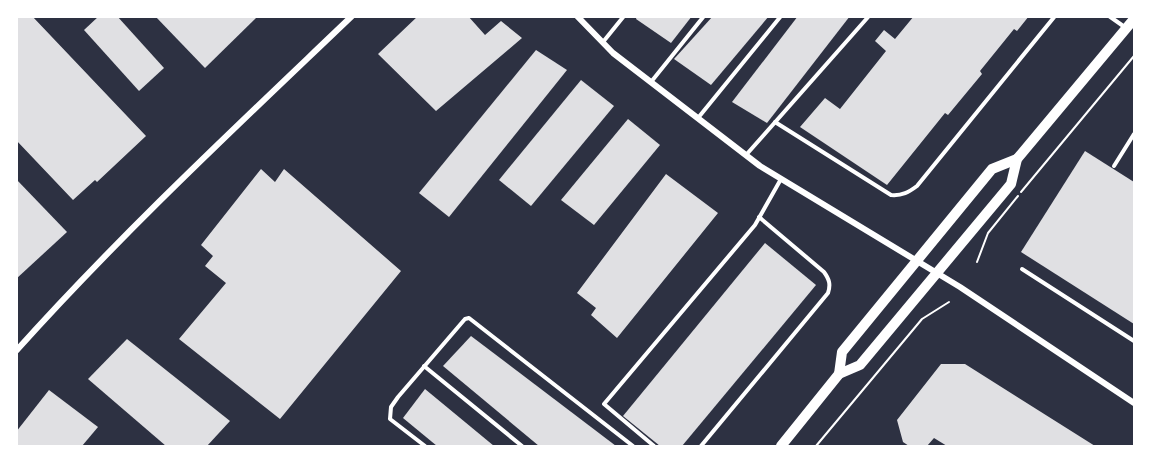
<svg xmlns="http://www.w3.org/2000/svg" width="1151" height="463" viewBox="0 0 1151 463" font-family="'DM Sans',sans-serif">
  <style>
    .building { fill: #e0e0e3 }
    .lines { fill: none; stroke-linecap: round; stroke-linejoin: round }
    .path { stroke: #fff; stroke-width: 2 }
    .service { stroke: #fff; stroke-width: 4 }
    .minor { stroke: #fff; stroke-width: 6 }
    .secondary { stroke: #fff; stroke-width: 10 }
  </style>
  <rect width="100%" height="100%" fill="#2d3142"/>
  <!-- building -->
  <g class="building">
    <path d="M 19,16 L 32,16 L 146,136 L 97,182 L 95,180 L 73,200 L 16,140 L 16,19 Z"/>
    <path d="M 99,16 L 117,16 L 164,68 L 139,91 L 84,30 Z"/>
    <path d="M 155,16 L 258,16 L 205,68 Z"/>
    <path d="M 418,16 L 468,16 L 485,35 L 501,21 L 522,38 L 436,111 L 378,54 Z"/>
    <path d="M 637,16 L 692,16 L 671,43 L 636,19 Z"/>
    <path d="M 713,16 L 769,16 L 711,85 L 674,59 Z"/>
    <path d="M 798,16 L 850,16 L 767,123 L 732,102 Z"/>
    <path d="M 914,16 L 1029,16 L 1017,31 L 1014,29 L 980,71 L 982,74 L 948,115 L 945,113 L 887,185 L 800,127 L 825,98 L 840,109 L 886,51 L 875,41 L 884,30 L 895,39 Z"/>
    <path d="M 536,50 L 567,70 L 449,217 L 419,193 Z"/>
    <path d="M 581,80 L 614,106 L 531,206 L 499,180 Z"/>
    <path d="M 628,119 L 660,145 L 594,225 L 561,200 Z"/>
    <path d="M 1085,151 L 1134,182 L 1134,324 L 1021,252 Z"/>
    <path d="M 261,169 L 275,182 L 284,169 L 401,271 L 280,419 L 179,339 L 226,283 L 205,266 L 213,256 L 201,245 Z"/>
    <path d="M 666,174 L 718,213 L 617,338 L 591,315 L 596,308 L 577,293 Z"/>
    <path d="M 16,179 L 67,232 L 16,279 Z"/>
    <path d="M 765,243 L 816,285 L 682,446 L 660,446 L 623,416 Z"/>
    <path d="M 471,336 L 616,446 L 539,446 L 443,366 Z"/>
    <path d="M 127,339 L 230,421 L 207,446 L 166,446 L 88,379 Z"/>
    <path d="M 941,364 L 965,364 L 1095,446 L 947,446 L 934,438 L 927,446 L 909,446 L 903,442 L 897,420 Z"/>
    <path d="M 425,389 L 494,446 L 437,446 L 403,418 Z"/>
    <path d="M 49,390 L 98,427 L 82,446 L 16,446 L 16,432 Z"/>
  </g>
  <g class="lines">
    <!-- path -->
    <g class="path">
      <path d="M 1021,192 L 1134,56"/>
      <path d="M 977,262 L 988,233 L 1018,196"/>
      <path d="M 816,446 L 922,319 L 949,302"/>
    </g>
    <!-- service -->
    <g class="service">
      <path d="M 1109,16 L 1126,28"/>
      <path d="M 603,42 L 624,16"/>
      <path d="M 651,82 L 704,16"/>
      <path d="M 698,118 L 781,16"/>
      <path d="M 775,122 L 891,195 C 902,196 909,192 917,186 L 1055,16"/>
      <path d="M 746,155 L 869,16"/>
      <path d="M 1114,166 L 1134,134"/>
      <path d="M 1022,269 L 1134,341"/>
      <path d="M 424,366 L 522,446"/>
      <path d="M 425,446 L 390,419 L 391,407 L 398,397 L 465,319 L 469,318 L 633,446"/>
      <path d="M 654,446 L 604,404 L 755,225 L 781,179"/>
      <path d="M 701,446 L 828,293 C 831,284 829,279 824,272 L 759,217"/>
    </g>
    <!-- minor -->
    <g class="minor">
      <path d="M 577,16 L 613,53 L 760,166 L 960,287 L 1134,403"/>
      <path d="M 16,351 C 122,233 238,125 352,16"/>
    </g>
    <!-- secondary -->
    <g class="secondary">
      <path d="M 839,374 L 842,352 L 992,169 L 1017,159"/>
      <path d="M 781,446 L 839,374 L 860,365 L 1011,184 L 1017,159 L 1134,19"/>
    </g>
  </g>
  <!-- border -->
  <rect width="1151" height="463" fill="none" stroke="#ffffff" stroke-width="36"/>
</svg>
